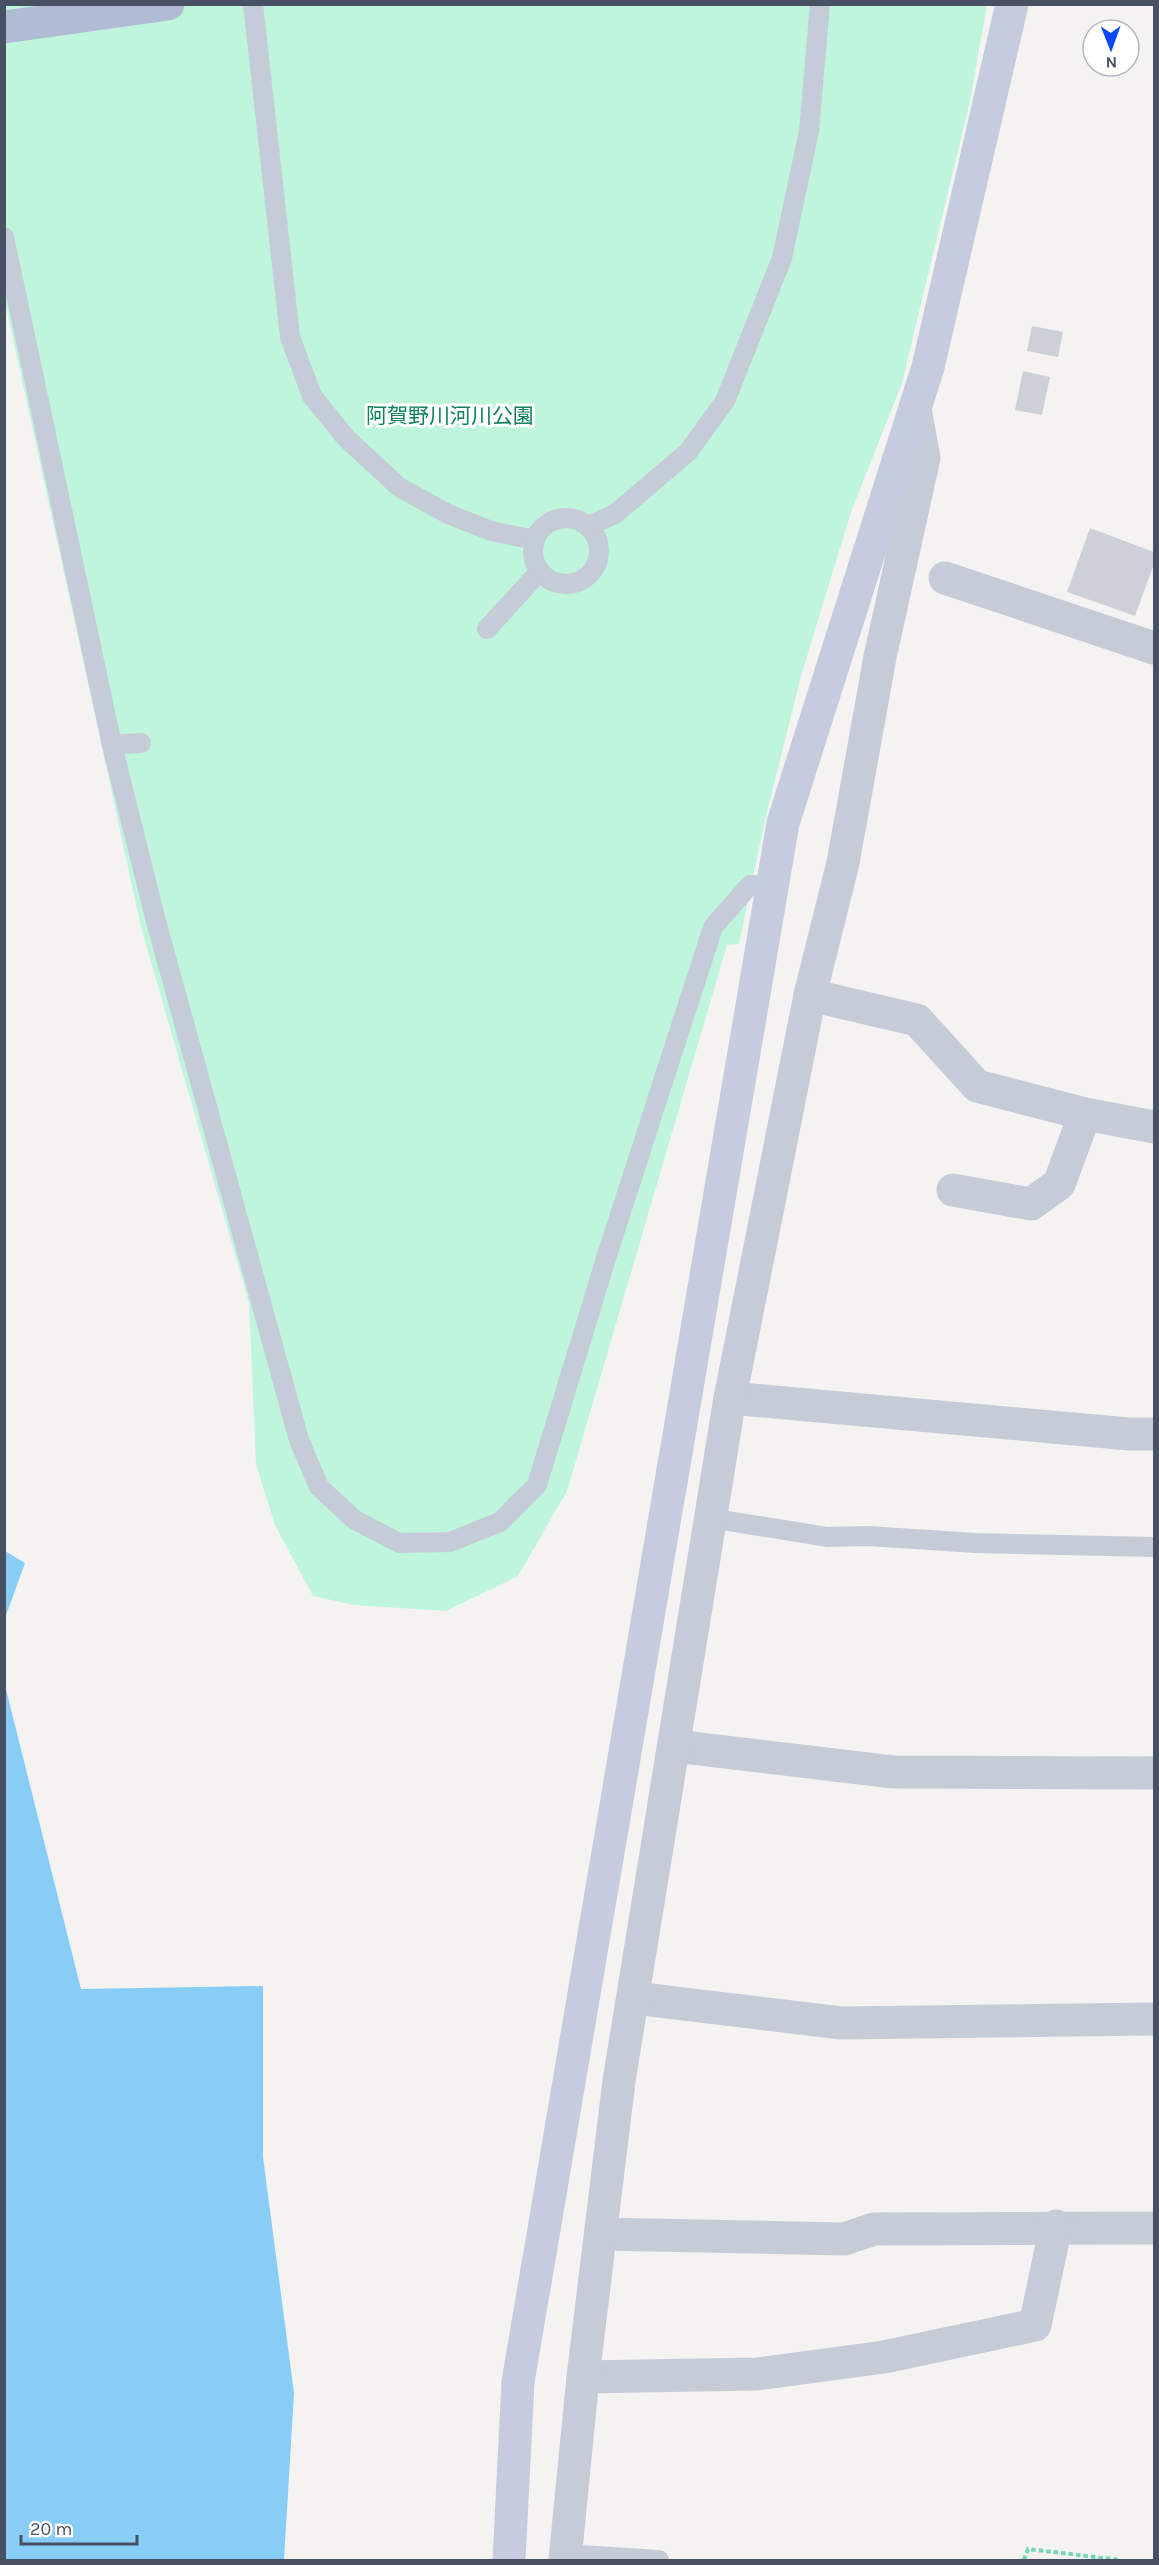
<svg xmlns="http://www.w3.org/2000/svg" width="1159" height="2565" viewBox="0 0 1159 2565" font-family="Karla,'Noto Sans JP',sans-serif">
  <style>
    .green { fill: #bef5dc }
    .water { fill: #87cdf6 }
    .building { fill: #ced0d8 }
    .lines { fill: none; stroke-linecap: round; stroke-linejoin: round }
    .path { stroke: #72d7b6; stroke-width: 4; stroke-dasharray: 4.5 3; stroke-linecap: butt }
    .lane { stroke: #c5ccd8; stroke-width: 20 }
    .street { stroke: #c5ccd8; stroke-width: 33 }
    .secondary { stroke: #c4ccdd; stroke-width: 33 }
    .primary { stroke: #b0bcd3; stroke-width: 33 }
    .labels { text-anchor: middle; stroke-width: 6; stroke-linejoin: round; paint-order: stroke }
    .park-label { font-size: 21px; fill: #0d825b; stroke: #fff }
  </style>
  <rect width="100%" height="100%" fill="#f5f3f2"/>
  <!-- green -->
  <path class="green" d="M 4,5 L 987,5 L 970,101 L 902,383 L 851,512 L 801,676 L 765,820 L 739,944 L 727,945 L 567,1491 L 518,1576 L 446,1611 L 354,1605 L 313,1596 L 275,1525 L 256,1464 L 249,1303 L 141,927 L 5,302 Z"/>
  <!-- water -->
  <g class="water">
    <path d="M 5,1551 L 25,1563 L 5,1618 Z"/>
    <path d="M 5,1685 L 81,1989 L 263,1986 L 263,2157 L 294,2393 L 284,2560 L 5,2560 Z"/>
  </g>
  <!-- building -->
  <g class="building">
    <path d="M 1032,326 L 1063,332 L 1058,357 L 1027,351 Z"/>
    <path d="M 1023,371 L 1050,377 L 1042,415 L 1015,410 Z"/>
    <path d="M 1090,528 L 1154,552 L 1154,564 L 1135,616 L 1067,592 Z"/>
  </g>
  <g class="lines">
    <!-- path -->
    <path class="path" d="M 1024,2560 L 1028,2549 L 1120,2560"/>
    <!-- lane -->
    <g class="lane">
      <path d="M 253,4 L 290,337 L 312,396 L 346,438 L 399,487 L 448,514 L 491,531 L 535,540"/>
      <path d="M 4,237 L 112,745 L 157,925 L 299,1440 L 319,1487 L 355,1520 L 399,1543 L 450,1542 L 500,1522 L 537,1485 L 607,1255 L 713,927 L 750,885 L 773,886"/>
      <circle cx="566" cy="551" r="33"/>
      <path d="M 588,526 L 615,514 L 688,452 L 725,401 L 782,258 L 809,131 L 820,4"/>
      <path d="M 487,629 L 540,571"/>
      <path d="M 112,745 L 141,743"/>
      <path d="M 710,1518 L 827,1537 L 868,1536 L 975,1543 L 1154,1547"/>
      <path d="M 565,2554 L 659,2560"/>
    </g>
    <!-- street -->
    <g class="street">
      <path d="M 945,578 L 1154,648"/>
      <path d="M 810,995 L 917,1020 L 977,1086 L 1085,1114"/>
      <path d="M 953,1190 L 1031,1204 L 1059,1184 L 1085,1114 L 1154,1127"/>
      <path d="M 730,1398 L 1129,1434 L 1154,1434"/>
      <path d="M 675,1746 L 893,1772 L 1154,1773"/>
      <path d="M 634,1998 L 841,2023 L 1154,2019"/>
      <path d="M 601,2234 L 844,2239 L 874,2229 L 1154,2228"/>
      <path d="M 583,2377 L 757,2374 L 884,2357 L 1035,2325 L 1056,2226"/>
      <path d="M 565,2560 L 583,2377 L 619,2081 L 730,1398 L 810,995 L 843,863 L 880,657 L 924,458 L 915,409"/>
    </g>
    <!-- secondary -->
    <path class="secondary" d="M 509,2560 L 518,2382 L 783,823 L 928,367 L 1012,4"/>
    <!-- primary -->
    <path class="primary" d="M 4,27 L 168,4"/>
  </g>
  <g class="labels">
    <!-- park labels -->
    <g class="park-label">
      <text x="450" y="423">阿賀野川河川公園</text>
    </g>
  </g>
  <!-- border -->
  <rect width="1159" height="2565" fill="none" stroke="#485163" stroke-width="12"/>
  <!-- north arrow -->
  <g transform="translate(1111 48) rotate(179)"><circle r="28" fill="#ffffff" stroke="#b6b9c1" stroke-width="1.5"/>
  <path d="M0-4.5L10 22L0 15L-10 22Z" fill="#074afa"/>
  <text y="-9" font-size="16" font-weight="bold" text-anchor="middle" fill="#485163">N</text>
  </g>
  <!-- scale -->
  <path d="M21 2535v9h116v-9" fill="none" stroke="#485163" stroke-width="3"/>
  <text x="30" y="2535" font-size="18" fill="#485163" stroke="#ffffff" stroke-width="4.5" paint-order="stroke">20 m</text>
</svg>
